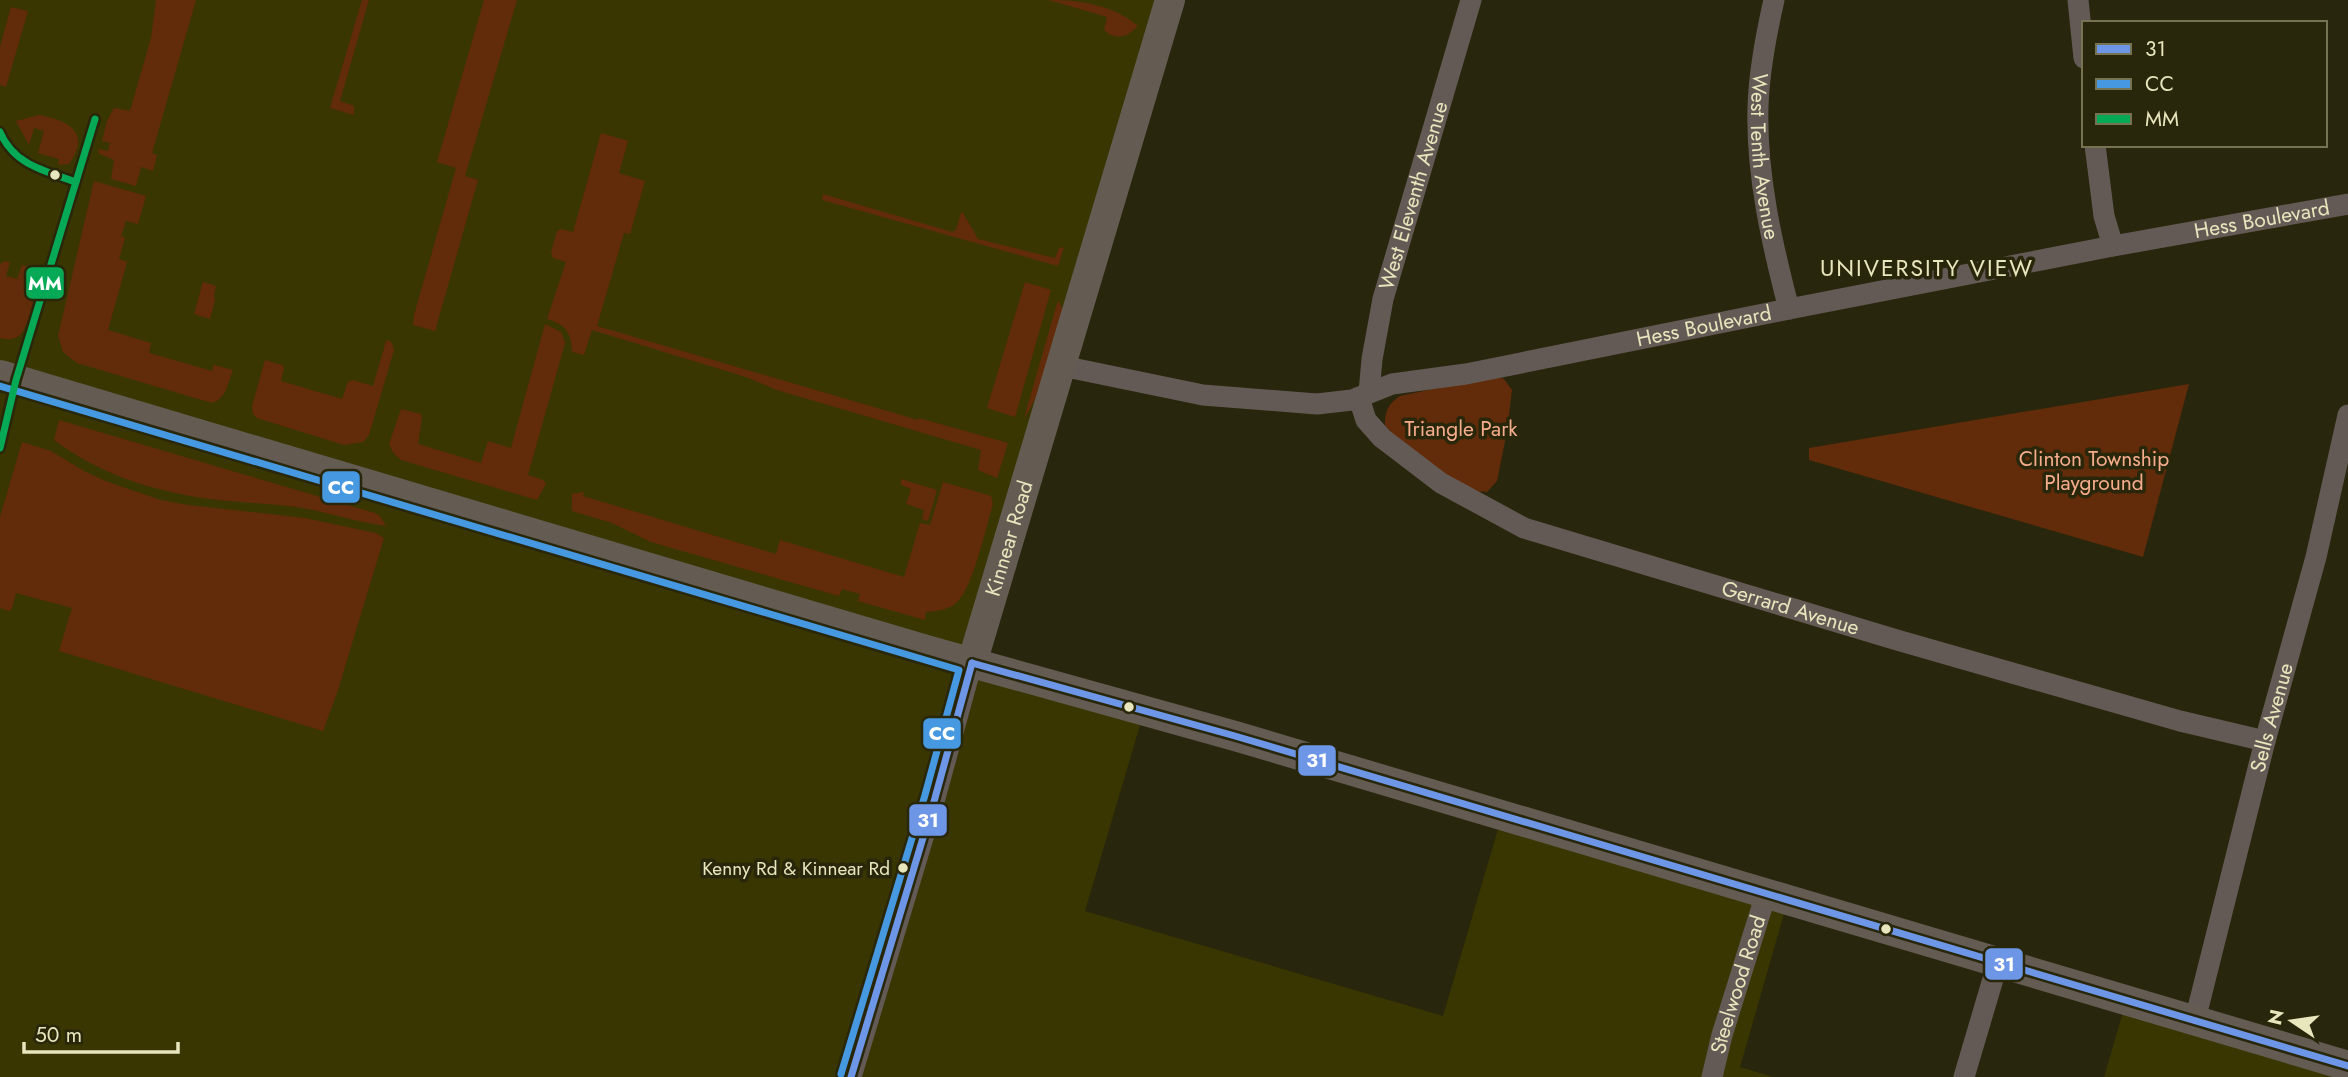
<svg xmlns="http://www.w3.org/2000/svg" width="2348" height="1077" viewBox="0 0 2348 1077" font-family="Jost,sans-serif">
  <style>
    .built { fill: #3a3602 }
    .green { fill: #622b09 }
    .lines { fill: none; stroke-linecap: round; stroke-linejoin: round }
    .street { stroke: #645a55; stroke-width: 21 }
    .secondary { stroke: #645c53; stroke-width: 30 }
    .bus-1-casing { stroke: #29270b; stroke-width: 12 }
    .bus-2-casing { stroke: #29270b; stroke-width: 12 }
    .bus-3-casing { stroke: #29270b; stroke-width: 12 }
    .bus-1 { stroke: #6d97e6; stroke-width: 7 }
    .bus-2 { stroke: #4699e1; stroke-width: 7 }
    .bus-3 { stroke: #06aa56; stroke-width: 7 }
    .bus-dot { fill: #e8e6bd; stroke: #29270b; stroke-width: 2.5 }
    .labels { text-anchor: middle; stroke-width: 7; stroke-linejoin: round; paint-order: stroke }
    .bus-label { font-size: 19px; fill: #e8e6bd; stroke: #29270b; text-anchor: end }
    .street-label { font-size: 21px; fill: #e8e6bd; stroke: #29270b }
    .park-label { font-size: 21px; fill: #f6ad8c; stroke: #29270b }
    .neighbourhood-label { font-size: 23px; letter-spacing: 2px; fill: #e8e6bd; stroke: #29270b }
    .line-badge { stroke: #29270b; stroke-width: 2.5 }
    .badge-label { font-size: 19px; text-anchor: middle; font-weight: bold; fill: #fff }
  </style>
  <rect width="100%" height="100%" fill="#28260c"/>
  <!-- built -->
  <g class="built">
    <path d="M 0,0 L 1167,0 L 969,664 L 1143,715 L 1085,911 L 1443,1016 L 1501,819 L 1787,903 L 1740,1067 L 1773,1077 L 0,1077 Z"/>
    <path d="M 2126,1002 L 2348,1077 L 2104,1077 Z"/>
  </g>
  <!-- green -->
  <g class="green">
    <path d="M 156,0 L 196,0 L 152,153 L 157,155 L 153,171 L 141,167 L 136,186 L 111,179 L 114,160 L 98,153 L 99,149 L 108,151 L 110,143 L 102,141 L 107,121 L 114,108 L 130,111 L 151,38 Z"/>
    <path d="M 362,0 L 369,0 L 340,101 L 354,106 L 354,115 L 330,108 Z"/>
    <path d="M 484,0 L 517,0 L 465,176 L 478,180 L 435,331 L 413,325 L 414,315 L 456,168 L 437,162 Z"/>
    <path d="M 1049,0 C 1081,0 1113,5 1138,26 C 1127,37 1117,41 1104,30 L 1107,17 Z"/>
    <path d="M 11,7 L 28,11 L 6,87 L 0,85 L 0,47 Z"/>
    <path d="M 39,115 C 68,120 92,133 69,164 L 58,165 L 59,159 L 38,153 L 44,131 L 34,128 L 29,145 L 16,121 Z"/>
    <path d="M 601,133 L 628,141 L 619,173 L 645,181 L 630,234 L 624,233 L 597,326 L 918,420 L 919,418 L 1008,443 L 997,478 L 978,470 L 981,450 L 777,390 L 746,377 L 592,330 L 584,355 L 572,352 C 572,333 565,324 547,319 L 566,262 L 553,258 L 551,252 L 557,231 L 561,229 L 573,232 Z"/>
    <path d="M 94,181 L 146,196 L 138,224 L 126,221 L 121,236 L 125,238 L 119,259 L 127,262 L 108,330 L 151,343 L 149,353 L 212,371 L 214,365 L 233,370 C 228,383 226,399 212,403 L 77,363 L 63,352 L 58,336 Z"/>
    <path d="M 823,194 L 952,232 L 956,230 L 961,213 L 963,213 L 978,239 L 1055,258 L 1059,248 L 1064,247 L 1058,266 L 822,200 Z"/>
    <path d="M 5,261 L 10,262 L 6,276 L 17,279 L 22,265 L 37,269 C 40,280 29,325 21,334 C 15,340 7,340 0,338 L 0,264 Z"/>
    <path d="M 203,282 L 216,286 L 214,294 L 215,300 L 210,319 L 194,314 Z"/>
    <path d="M 1025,282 L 1051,290 L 1015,417 L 987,408 Z"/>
    <path d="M 1058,300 L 1063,310 C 1054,339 1042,395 1024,418 Z"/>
    <path d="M 545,324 L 561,332 L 565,343 L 528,475 L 543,480 L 546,484 L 537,500 L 401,460 L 394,454 L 389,444 L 401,409 L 421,414 L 422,418 L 418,444 L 481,463 L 488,441 L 511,448 Z"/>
    <path d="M 388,340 L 392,343 L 394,350 L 369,435 L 363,442 L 344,445 L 257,418 L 253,414 L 252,406 L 265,360 L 282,365 L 284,368 L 281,381 L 342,399 L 348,382 L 352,380 L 373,386 L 386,341 Z"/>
    <path d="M 1494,376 L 1504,379 L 1512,390 L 1507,431 L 1497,481 L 1487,492 C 1483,491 1479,492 1476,491 C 1454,485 1401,443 1385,426 C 1385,411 1388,404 1400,396 Z"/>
    <path d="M 2189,384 L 2143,557 L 1809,460 L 1809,448 Z"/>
    <path d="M 59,420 L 375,513 L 380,516 L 386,526 C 356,522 327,512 297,507 C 274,504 251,503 228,501 C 165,495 105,478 54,440 Z"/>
    <path d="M 22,442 L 51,451 L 84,471 L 108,482 L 161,500 L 188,505 L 305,518 L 376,533 L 384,538 L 338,690 L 323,731 L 59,651 L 72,608 L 16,593 L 12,608 L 9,611 L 0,608 L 0,517 Z"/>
    <path d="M 901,479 L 937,490 L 928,521 L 922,519 L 924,510 L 906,504 L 911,489 L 901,485 Z"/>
    <path d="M 943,482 L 988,495 L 991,496 L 993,504 C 986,527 973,587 957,602 C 949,610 937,611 926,612 L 925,620 L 858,601 L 860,594 L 842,589 L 839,596 L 651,542 L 612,523 L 572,511 L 572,494 L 584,492 L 583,496 L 776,554 L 780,540 L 904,577 L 920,523 L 930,525 Z"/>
  </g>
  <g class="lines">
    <!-- street -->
    <g class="street">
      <path id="s1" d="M 1774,0 C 1766,35 1759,71 1758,107 C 1756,174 1772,244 1789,309"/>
      <path d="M 2078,0 L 2084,58"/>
      <path d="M 2095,145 L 2104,216 L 2113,246"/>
      <path id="s2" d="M 1062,366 L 1203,395 L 1317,404 L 1352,400 L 1392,384 L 1466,374 L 1789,309 L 2113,246 L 2348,204"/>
      <path id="s3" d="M 1369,393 L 1372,359 L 1383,299 L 1471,0"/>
      <path id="s4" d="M 1359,398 L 1366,420 L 1382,438 L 1441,483 L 1524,528 L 1897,640 L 2180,721 L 2265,741"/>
      <path id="s5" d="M 2195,1020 L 2265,741 L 2316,557 L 2348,415"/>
      <path d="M 851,1077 L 935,798 L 972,663"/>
      <path id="s6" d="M 1712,1077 L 1722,1035 L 1766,894"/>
      <path d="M 1964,1077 L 1998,962"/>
    </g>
    <!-- secondary -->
    <g class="secondary">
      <path d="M 0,375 L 926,650 L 1235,736 L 2348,1066"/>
      <path id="s7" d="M 972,663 L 1170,0"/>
    </g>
    <!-- bus-1 casing -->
    <g class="bus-1-casing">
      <g id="bus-1">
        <path d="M 972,663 L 1235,736 L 2348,1066"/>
        <path d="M 851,1077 L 935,798 L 972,663"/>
      </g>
    </g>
    <!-- bus-2 casing -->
    <g class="bus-2-casing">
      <path id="bus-2" d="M 0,386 L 959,670 L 925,795 L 841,1074"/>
    </g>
    <!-- bus-3 casing -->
    <g class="bus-3-casing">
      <g id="bus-3">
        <path d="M 0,132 C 14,165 45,171 76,182"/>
        <path d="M 0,448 L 16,380 L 95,119"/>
      </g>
    </g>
    <!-- bus-1 -->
    <use href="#bus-1" class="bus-1"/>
    <!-- bus-2 -->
    <use href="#bus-2" class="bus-2"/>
    <!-- bus-3 -->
    <use href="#bus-3" class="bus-3"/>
  </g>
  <!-- markers -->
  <g class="bus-dot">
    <circle cx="55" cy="175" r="6"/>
    <circle cx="1129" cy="707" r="6"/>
    <circle cx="903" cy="868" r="6"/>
    <circle cx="1886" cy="929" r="6"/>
  </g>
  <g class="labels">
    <!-- bus labels -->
    <g class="bus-label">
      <text x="890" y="875">Kenny Rd &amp; Kinnear Rd</text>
    </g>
    <!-- street labels -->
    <g class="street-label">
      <text dy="7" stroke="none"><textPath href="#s1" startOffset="158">West Tenth Avenue</textPath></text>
      <text dy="7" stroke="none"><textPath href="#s3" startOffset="203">West Eleventh Avenue</textPath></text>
      <text dy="7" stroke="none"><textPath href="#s2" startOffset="1222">Hess Boulevard</textPath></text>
      <text dy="7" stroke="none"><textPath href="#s2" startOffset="654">Hess Boulevard</textPath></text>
      <text dy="7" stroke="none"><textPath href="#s7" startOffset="130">Kinnear Road</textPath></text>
      <text dy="7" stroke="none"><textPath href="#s4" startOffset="494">Gerrard Avenue</textPath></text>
      <text dy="7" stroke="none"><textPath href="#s5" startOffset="312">Sells Avenue</textPath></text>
      <text dy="7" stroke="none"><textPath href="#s6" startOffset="96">Steelwood Road</textPath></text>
    </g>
    <!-- park labels -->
    <g class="park-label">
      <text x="1461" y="436">Triangle Park</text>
      <text x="2094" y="466">Clinton Township<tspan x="2094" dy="24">Playground</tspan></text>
    </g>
    <!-- neighbourhood labels -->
    <g class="neighbourhood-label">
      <text x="1927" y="276">UNIVERSITY VIEW</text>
    </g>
  </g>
  <g class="line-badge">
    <rect x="25" y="266" width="40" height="34" rx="7" fill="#06aa56"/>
    <rect x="321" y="470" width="40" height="34" rx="7" fill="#4699e1"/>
    <rect x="922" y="717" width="40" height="33" rx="7" fill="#4699e1"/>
    <rect x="1297" y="744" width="40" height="33" rx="7" fill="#6d97e6"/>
    <rect x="908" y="803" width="40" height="34" rx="7" fill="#6d97e6"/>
    <rect x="1984" y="947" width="40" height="34" rx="7" fill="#6d97e6"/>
  </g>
  <g class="badge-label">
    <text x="45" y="290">MM</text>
    <text x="341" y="494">CC</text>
    <text x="942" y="740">CC</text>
    <text x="1317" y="767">31</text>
    <text x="928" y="827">31</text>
    <text x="2004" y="971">31</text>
  </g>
  <!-- legend -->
  <rect x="2082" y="21" width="245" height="126" fill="#29270b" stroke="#757352" stroke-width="2"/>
  <rect x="2096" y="44" width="35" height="10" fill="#6d97e6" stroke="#757352" stroke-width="2"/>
  <text x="2145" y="56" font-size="21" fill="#e8e6bd">31</text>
  <rect x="2096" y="79" width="35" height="10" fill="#4699e1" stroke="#757352" stroke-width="2"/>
  <text x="2145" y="91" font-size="21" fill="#e8e6bd">CC</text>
  <rect x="2096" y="114" width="35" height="10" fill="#06aa56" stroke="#757352" stroke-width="2"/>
  <text x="2145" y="126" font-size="21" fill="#e8e6bd">MM</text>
  <!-- north arrow -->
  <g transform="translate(2292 1021) rotate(283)" stroke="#29270b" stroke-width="5" paint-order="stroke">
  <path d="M0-5L12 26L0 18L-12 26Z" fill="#e8e6bd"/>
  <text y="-10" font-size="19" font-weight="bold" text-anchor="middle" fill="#e8e6bd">N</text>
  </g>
  <!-- scale -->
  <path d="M24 1042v10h154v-10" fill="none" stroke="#e8e6bd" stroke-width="3.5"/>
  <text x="35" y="1042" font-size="21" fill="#e8e6bd" stroke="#29270b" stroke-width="5" paint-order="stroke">50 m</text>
</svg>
